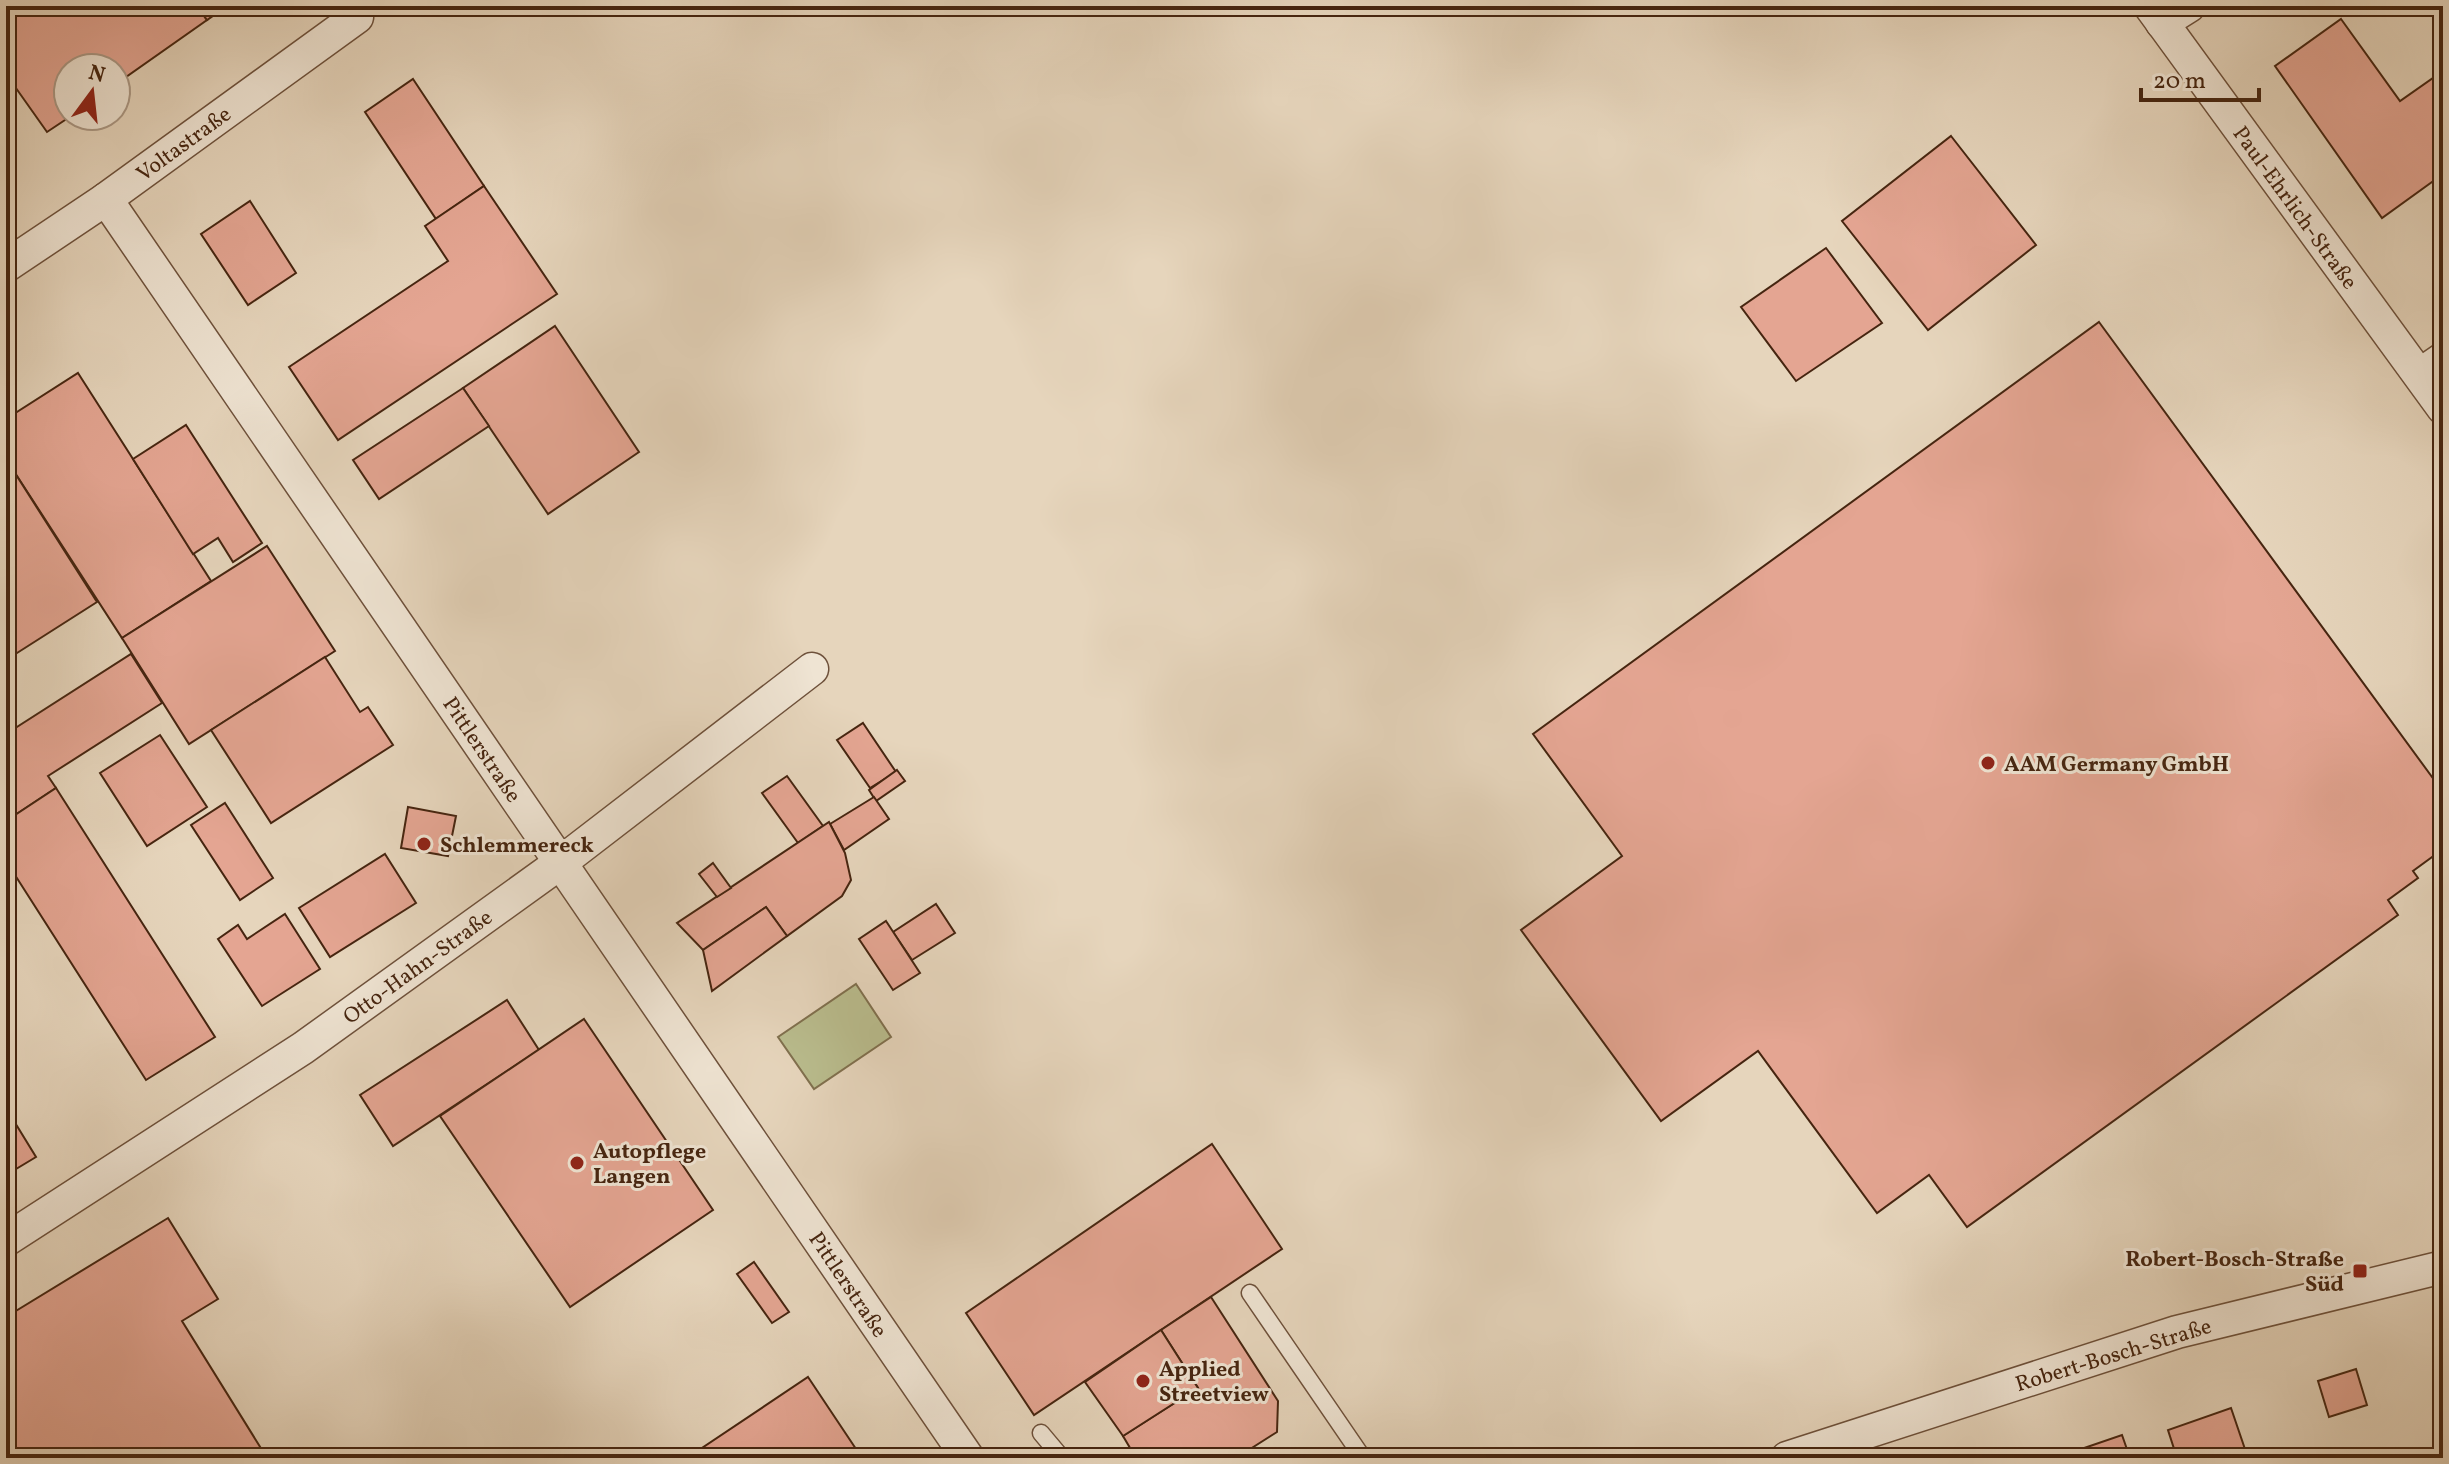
<svg xmlns="http://www.w3.org/2000/svg" width="2449" height="1464" viewBox="0 0 2449 1464" font-family="Vollkorn,serif">
  <style>
    .green { fill: #b9bc8d; stroke: #80704e; stroke-width: 2 }
    .building { fill: #e4a592; stroke: #462510; stroke-width: 2 }
    .lines { fill: none; stroke-linecap: round; stroke-linejoin: round }
    .service-casing { stroke: #6e513b; stroke-width: 19 }
    .minor-casing { stroke: #6e513b; stroke-width: 35 }
    .service { stroke: #efe4d3; stroke-width: 16 }
    .minor { stroke: #efe4d3; stroke-width: 32 }
    .poi-dot { fill: #8f2418; stroke: #efe4d3; stroke-width: 3 }
    .labels { text-anchor: middle; stroke-width: 6; stroke-linejoin: round; paint-order: stroke }
    .street-label { font-size: 22px; fill: #462510; stroke: #efe4d3 }
    .poi-label { font-size: 22px; font-weight: bold; fill: #462510; stroke: #efe4d3; text-anchor: start }
  </style>
  <rect width="100%" height="100%" fill="#e6d5bc"/>
  <filter id="stains"><feTurbulence type="fractalNoise" baseFrequency=".0025" numOctaves="4"/><feColorMatrix values="0 0 0 0 .2 0 0 0 0 .09 0 0 0 0 .02 0 0 0 .5 -.17"/></filter>
  <radialGradient id="worn" r=".72"><stop offset=".6" stop-color="#630" stop-opacity="0"/><stop offset="1" stop-color="#630" stop-opacity=".3"/></radialGradient>
  <!-- green -->
  <path class="green" d="M 856,984 L 891,1037 L 814,1089 L 778,1037 Z"/>
  <!-- building -->
  <g class="building">
    <path d="M 6,6 L 197,6 L 207,20 L 116,84 L 116,68 L 68,68 L 68,116 L 71,116 L 47,132 L 6,74 Z"/>
    <path d="M 197,6 L 227,6 L 207,20 Z"/>
    <path d="M 2341,19 L 2400,101 L 2443,71 L 2443,174 L 2382,218 L 2275,66 Z"/>
    <path d="M 413,79 L 484,186 L 436,219 L 365,112 Z"/>
    <path d="M 1951,136 L 2036,245 L 1928,330 L 1842,221 Z"/>
    <path d="M 484,186 L 557,294 L 338,440 L 289,367 L 448,261 L 425,226 Z"/>
    <path d="M 250,201 L 296,273 L 248,305 L 201,234 Z"/>
    <path d="M 1826,248 L 1882,323 L 1796,381 L 1741,307 Z"/>
    <path d="M 2099,322 L 2443,792 L 2443,849 L 2413,871 L 2418,878 L 2388,900 L 2398,915 L 1967,1227 L 1929,1175 L 1877,1213 L 1758,1051 L 1661,1121 L 1521,930 L 1622,856 L 1533,734 Z"/>
    <path d="M 555,326 L 639,452 L 548,514 L 463,388 Z"/>
    <path d="M 78,373 L 211,581 L 122,638 L 6,459 L 6,419 Z"/>
    <path d="M 463,388 L 489,426 L 379,499 L 353,460 Z"/>
    <path d="M 186,425 L 262,543 L 233,562 L 218,538 L 193,554 L 133,459 Z"/>
    <path d="M 6,459 L 97,602 L 6,660 Z"/>
    <path d="M 267,546 L 335,651 L 189,744 L 122,638 Z"/>
    <path d="M 131,654 L 162,703 L 48,776 L 56,788 L 6,821 L 6,734 Z"/>
    <path d="M 325,657 L 360,712 L 368,707 L 393,745 L 271,823 L 211,730 Z"/>
    <path d="M 863,723 L 896,772 L 870,788 L 837,740 Z"/>
    <path d="M 160,735 L 207,807 L 147,846 L 100,773 Z"/>
    <path d="M 897,770 L 905,781 L 876,801 L 869,790 Z"/>
    <path d="M 787,776 L 823,826 L 798,843 L 762,793 Z"/>
    <path d="M 56,788 L 215,1037 L 146,1080 L 6,861 L 6,821 Z"/>
    <path d="M 874,797 L 889,819 L 844,850 L 830,824 Z"/>
    <path d="M 225,803 L 273,878 L 240,900 L 191,825 Z"/>
    <path d="M 408,807 L 456,816 L 448,856 L 401,848 Z"/>
    <path d="M 829,822 L 845,853 L 851,880 L 842,896 L 787,936 L 766,907 L 703,950 L 677,923 Z"/>
    <path d="M 385,854 L 416,903 L 330,957 L 299,908 Z"/>
    <path d="M 713,863 L 731,888 L 717,897 L 699,874 Z"/>
    <path d="M 936,904 L 955,933 L 912,960 L 893,932 Z"/>
    <path d="M 766,907 L 787,936 L 712,991 L 703,950 Z"/>
    <path d="M 285,914 L 320,969 L 262,1006 L 218,939 L 238,925 L 247,939 Z"/>
    <path d="M 886,921 L 920,973 L 893,990 L 859,939 Z"/>
    <path d="M 507,1000 L 539,1050 L 393,1146 L 360,1095 Z"/>
    <path d="M 584,1019 L 713,1210 L 570,1307 L 440,1116 Z"/>
    <path d="M 6,1108 L 36,1157 L 6,1175 Z"/>
    <path d="M 1212,1144 L 1282,1249 L 1034,1415 L 966,1313 Z"/>
    <path d="M 168,1218 L 218,1299 L 182,1321 L 267,1458 L 6,1458 L 6,1317 Z"/>
    <path d="M 754,1262 L 789,1312 L 772,1323 L 737,1274 Z"/>
    <path d="M 1211,1297 L 1278,1401 L 1277,1432 L 1236,1458 L 1130,1458 L 1133,1453 L 1123,1436 L 1198,1388 L 1161,1330 Z"/>
    <path d="M 1161,1330 L 1198,1388 L 1123,1436 L 1085,1382 Z"/>
    <path d="M 2356,1369 L 2367,1405 L 2329,1417 L 2318,1381 Z"/>
    <path d="M 808,1377 L 862,1458 L 687,1458 Z"/>
    <path d="M 2231,1408 L 2248,1458 L 2177,1458 L 2168,1430 Z"/>
    <path d="M 2122,1435 L 2130,1458 L 2055,1458 Z"/>
  </g>
  <g class="lines">
    <!-- service casing -->
    <g class="service-casing">
      <g id="service">
        <path d="M 2414,369 L 2443,349"/>
        <path d="M 1250,1293 L 1363,1458"/>
        <path d="M 1041,1433 L 1062,1458"/>
      </g>
    </g>
    <!-- minor casing -->
    <g class="minor-casing">
      <g id="minor">
        <path d="M 2150,6 L 2443,408"/>
        <path d="M 2162,23 L 2189,6"/>
        <path d="M 106,199 L 968,1458"/>
        <path d="M 6,266 L 106,199 L 357,17"/>
        <path d="M 6,1240 L 303,1048 L 560,863 L 812,669"/>
        <path d="M 1787,1458 L 2177,1332 L 2443,1267"/>
      </g>
    </g>
    <!-- service -->
    <use href="#service" class="service"/>
    <!-- minor -->
    <use href="#minor" class="minor"/>
  </g>
  <!-- markers -->
  <g class="poi-dot">
    <circle cx="1988" cy="763" r="8"/>
    <circle cx="424" cy="844" r="8"/>
    <circle cx="577" cy="1163" r="8"/>
    <rect x="2352" y="1263" width="16" height="16" rx="4"/>
    <circle cx="1143" cy="1381" r="8"/>
  </g>
  <g class="labels">
    <!-- street labels -->
    <g class="street-label">
      <text transform="translate(183 143) rotate(-36)" y="8">Voltastraße</text>
      <text transform="translate(2296 207) rotate(54)" y="8">Paul-Ehrlich-Straße</text>
      <text transform="translate(483 749) rotate(56)" y="8">Pittlerstraße</text>
      <text transform="translate(417 966) rotate(-36)" y="8">Otto-Hahn-Straße</text>
      <text transform="translate(849 1284) rotate(56)" y="8">Pittlerstraße</text>
      <text transform="translate(2113 1354) rotate(-17)" y="8">Robert-Bosch-Straße</text>
    </g>
    <!-- poi labels -->
    <g class="poi-label">
      <text x="2004" y="771">AAM Germany GmbH</text>
      <text x="440" y="852">Schlemmereck</text>
      <text x="593" y="1158">Autopflege<tspan x="593" dy="25">Langen</tspan></text>
      <text x="2344" y="1266" text-anchor="end">Robert-Bosch-Straße<tspan x="2344" dy="25">Süd</tspan></text>
      <text x="1159" y="1376">Applied<tspan x="1159" dy="25">Streetview</tspan></text>
    </g>
  </g>
  <!-- margin -->
  <rect width="2449" height="1464" fill="none" stroke="#e6d5bc" stroke-width="32"/>
  <rect x="8" y="8" width="2433" height="1448" fill="none" stroke="#462510" stroke-width="4"/>
  <rect x="16" y="16" width="2417" height="1432" fill="none" stroke="#462510" stroke-width="2"/>
  <!-- north arrow -->
  <g transform="translate(92 92) rotate(15)"><circle r="38" fill="#efe4d3" stroke="#ab9885" stroke-width="2"/>
  <path d="M0-6L14 30L0 20L-14 30Z" fill="#8f2418"/>
  <text y="-12" font-size="22" font-weight="bold" text-anchor="middle" fill="#462510">N</text>
  </g>
  <!-- scale -->
  <path d="M2141 88v12h118v-12" fill="none" stroke="#462510" stroke-width="4"/>
  <text x="2153" y="88" font-size="24" fill="#462510" stroke="#efe4d3" stroke-width="6" paint-order="stroke">20 m</text>
  <rect width="100%" height="100%" filter="url(#stains)"/>
  <rect width="100%" height="100%" fill="url(#worn)"/>
</svg>
